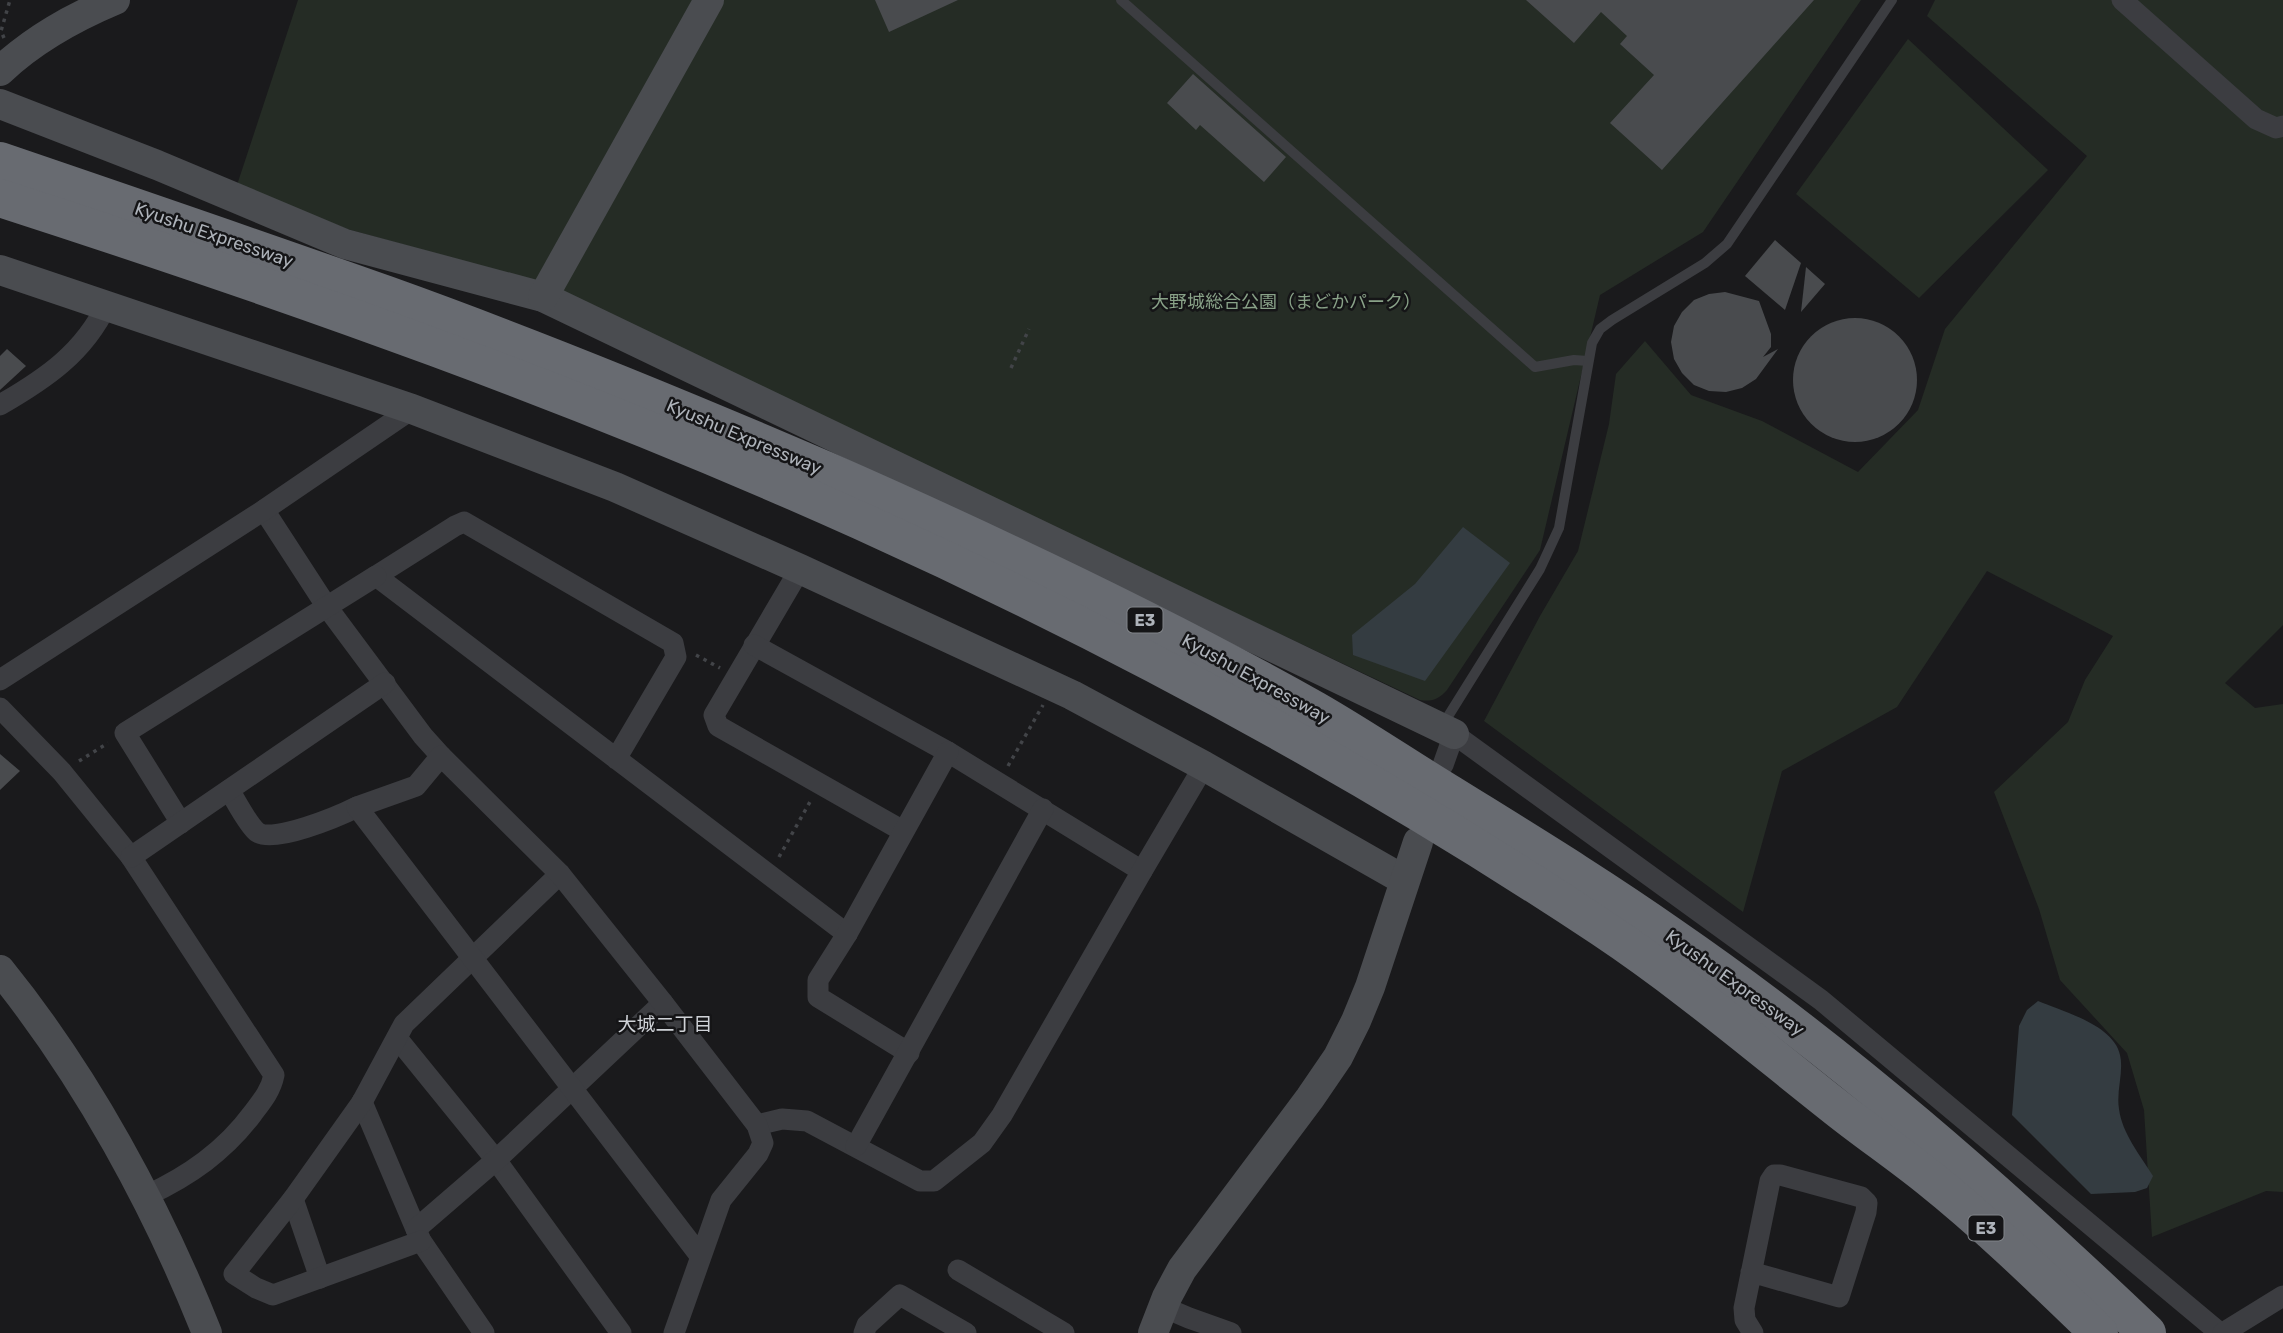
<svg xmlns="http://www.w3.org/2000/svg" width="2283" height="1333" viewBox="0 0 2283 1333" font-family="Rubik,'Noto Sans JP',sans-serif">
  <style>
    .green { fill: #252c25 }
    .water { fill: #343c41 }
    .building { fill: #494b4e }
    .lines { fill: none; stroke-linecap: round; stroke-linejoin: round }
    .path { stroke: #424448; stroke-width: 3.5; stroke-dasharray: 3.5 5; stroke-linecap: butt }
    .lane { stroke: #3c3d41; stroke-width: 10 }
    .street { stroke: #3c3d41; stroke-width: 21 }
    .secondary { stroke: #4a4c50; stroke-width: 30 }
    .highway { stroke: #686b71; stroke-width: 38 }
    .labels { text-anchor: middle; stroke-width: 5; stroke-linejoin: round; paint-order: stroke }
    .shield { fill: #151517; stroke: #808489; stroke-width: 2 }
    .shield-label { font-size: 16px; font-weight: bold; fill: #aeb3ba }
    .street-label { font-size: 18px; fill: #aeb3ba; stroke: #151517 }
    .park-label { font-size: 18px; fill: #89a288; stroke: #151517 }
    .neighbourhood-label { font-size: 19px; fill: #cfd2d7; stroke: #151517 }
  </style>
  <rect width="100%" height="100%" fill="#1a1a1c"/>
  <!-- green -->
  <g class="green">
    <path d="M 298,0 L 1861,0 L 1703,232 L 1600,295 L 1540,550 L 1447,690 C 1439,699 1432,702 1420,700 L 528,279 L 347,229 L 237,185 Z"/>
    <path d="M 1935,0 L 2283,0 L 2283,625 L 2225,683 L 2255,708 L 2283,704 L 2283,1192 L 2266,1191 L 2152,1237 L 2144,1110 L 2127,1053 L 2060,980 L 2039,909 L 1994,792 L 2068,722 L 2085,680 L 2113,636 L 1987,571 L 1897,707 L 1782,771 L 1743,912 L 1484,721 L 1540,616 L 1578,551 L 1609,424 L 1616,374 L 1645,341 L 1691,395 L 1762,421 L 1858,472 L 1918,410 L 1945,329 L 2087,156 L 1927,16 Z"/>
    <path d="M 1908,39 L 2048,170 L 1919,298 L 1796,194 Z"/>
  </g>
  <!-- water -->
  <g class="water">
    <path d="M 1463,527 L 1510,563 L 1425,681 L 1353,655 L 1352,635 L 1415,584 Z"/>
    <path d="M 2038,1001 C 2062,1011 2114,1025 2120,1055 C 2124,1072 2116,1091 2119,1109 C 2122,1133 2140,1155 2153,1176 L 2147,1188 L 2135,1192 L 2091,1194 L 2012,1115 L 2019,1026 L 2027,1010 Z"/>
  </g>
  <!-- building -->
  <g class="building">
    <path d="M 875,0 L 958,0 L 889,32 Z"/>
    <path d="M 1526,0 L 1814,0 L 1662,170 L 1610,123 L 1654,75 L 1620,44 L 1627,36 L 1601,12 L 1574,43 Z"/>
    <path d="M 1193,74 L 1286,157 L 1264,182 L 1200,125 L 1196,130 L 1167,103 Z"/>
    <path d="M 1775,240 L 1801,263 L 1785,310 L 1745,276 Z"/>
    <path d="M 1806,267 L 1825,284 L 1801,312 Z"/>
    <path d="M 1725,292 L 1759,301 L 1771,334 L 1771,347 L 1763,357 L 1778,349 L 1756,379 L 1742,388 L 1726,392 L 1709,391 L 1694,385 L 1682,373 L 1674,359 L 1671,342 L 1674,326 L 1682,312 L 1694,300 L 1709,294 Z"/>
    <circle cx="1855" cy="380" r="62"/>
    <path d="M 7,349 L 26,366 L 0,390 L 0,356 Z"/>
    <path d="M 0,754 L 20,771 L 0,790 Z"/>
  </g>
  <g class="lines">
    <!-- path -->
    <g class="path">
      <path d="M 4,38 L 1,31 L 10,0"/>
      <path d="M 1011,368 L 1029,329"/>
      <path d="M 696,655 L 720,668"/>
      <path d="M 79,761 L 108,743"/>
      <path d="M 1008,766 L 1043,705"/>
      <path d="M 779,857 L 811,800"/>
    </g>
    <!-- lane -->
    <g class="lane">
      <path d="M 1121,0 L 1535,367 L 1574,360 L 1588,361"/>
      <path d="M 1442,726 L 1540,569 L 1559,528 L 1592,343 L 1600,329 L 1612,320 L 1705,263 L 1727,244 L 1892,0"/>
    </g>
    <!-- street -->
    <g class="street">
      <path d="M 2122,0 L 2256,119 L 2276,128 L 2283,126"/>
      <path d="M 0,405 C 45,379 84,353 107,304"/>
      <path d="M 264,510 L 327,607 L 423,736 L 441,756"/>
      <path d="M 800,569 L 714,715 L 718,726 L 903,831"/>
      <path d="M 754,645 L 948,752 L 1142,871"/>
      <path d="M 0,680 L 264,510 L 412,409"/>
      <path d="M 0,708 L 62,772 L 131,857 L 274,1075 C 271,1090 263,1100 253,1113 C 225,1151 189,1176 146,1196"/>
      <path d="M 616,759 L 676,657 L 673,643 L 464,522 L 455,526 L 376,576 C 533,696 691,814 847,934"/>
      <path d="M 1443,765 L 1454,734 L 1821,1000 L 2220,1333"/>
      <path d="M 229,790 C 236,801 248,825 257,832 C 273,844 339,816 357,807"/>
      <path d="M 181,823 L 125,733 L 376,576"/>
      <path d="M 131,857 L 385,683"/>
      <path d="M 397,1038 L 496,1160 L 621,1333"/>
      <path d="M 909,1053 L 818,997 L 818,980 L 847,934 L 948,752"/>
      <path d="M 362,1102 L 421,1241 L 484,1333"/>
      <path d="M 757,1125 L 782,1119 L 807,1121 L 920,1181 L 934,1181 L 982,1143 L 1002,1115 L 1142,871 L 1204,766"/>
      <path d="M 856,1146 L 1043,809"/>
      <path d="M 293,1199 L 320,1278"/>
      <path d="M 416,1229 L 496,1160 L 663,1003"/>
      <path d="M 421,1241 L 273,1295 L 256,1288 L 234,1274 L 293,1199 L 362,1102 L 404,1024 L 560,874"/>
      <path d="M 958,1270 L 1064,1333"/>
      <path d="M 1751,1272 L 1839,1297 L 1866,1212 L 1867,1203 L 1861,1197 L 1780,1175 L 1774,1175 L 1770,1181 L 1744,1308 L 1745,1320 L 1753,1333"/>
      <path d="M 1163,1307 L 1189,1318 L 1231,1333"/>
      <path d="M 674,1333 L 721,1200 L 758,1154 L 763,1143 L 757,1125 L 663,1003 L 560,874 L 441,756 L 416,786 L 357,807 L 701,1257"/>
      <path d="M 864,1333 L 867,1325 L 900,1295 L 966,1333"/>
      <path d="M 2223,1333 L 2283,1296"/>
    </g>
    <!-- secondary -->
    <g class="secondary">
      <path d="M 0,71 C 34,39 72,18 115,0"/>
      <path d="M 0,104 L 157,165 L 345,244 L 543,297 L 1454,734"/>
      <path d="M 0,270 L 412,409 L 615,487 L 800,569 L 1072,695 L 1204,766 L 1404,880"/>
      <path d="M 543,297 L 709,0"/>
      <path d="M 0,970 C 86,1076 157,1207 207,1333"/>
      <path d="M 1153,1333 L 1167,1297 L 1182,1269 L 1310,1098 L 1338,1057 L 1356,1021 L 1370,987 L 1418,842"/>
    </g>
    <!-- highway -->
    <g class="highway">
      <path d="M 0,161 C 129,205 258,249 387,295 C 535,348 681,408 825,470 C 991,543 1157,621 1315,710 C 1362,737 1406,767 1452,795 C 1526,841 1600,886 1671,936 C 1841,1053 1998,1191 2147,1333"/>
      <path d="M 0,198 C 291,292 582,395 861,521 C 1118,637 1367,772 1602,928 C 1683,982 1757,1045 1833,1105 C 1864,1130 1898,1153 1929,1178 C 1989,1226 2044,1280 2099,1333"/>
    </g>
  </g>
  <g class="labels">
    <!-- shield labels -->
    <g class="shield">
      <rect x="1127.5" y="607.5" width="35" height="25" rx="5"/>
      <rect x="1968.5" y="1215.5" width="35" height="25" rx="5"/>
    </g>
    <g class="shield-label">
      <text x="1145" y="626">E3</text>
      <text x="1986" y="1234">E3</text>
    </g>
    <!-- street labels -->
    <g class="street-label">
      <text transform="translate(214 235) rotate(19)" y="6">Kyushu Expressway</text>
      <text transform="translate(744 437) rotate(23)" y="6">Kyushu Expressway</text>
      <text transform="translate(1256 679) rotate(29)" y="6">Kyushu Expressway</text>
      <text transform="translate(1735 983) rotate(36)" y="6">Kyushu Expressway</text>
    </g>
    <!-- park labels -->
    <g class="park-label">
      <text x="1286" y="308">大野城総合公園（まどかパーク）</text>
    </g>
    <!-- neighbourhood labels -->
    <g class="neighbourhood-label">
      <text x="665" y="1031">大城二丁目</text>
    </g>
  </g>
</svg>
